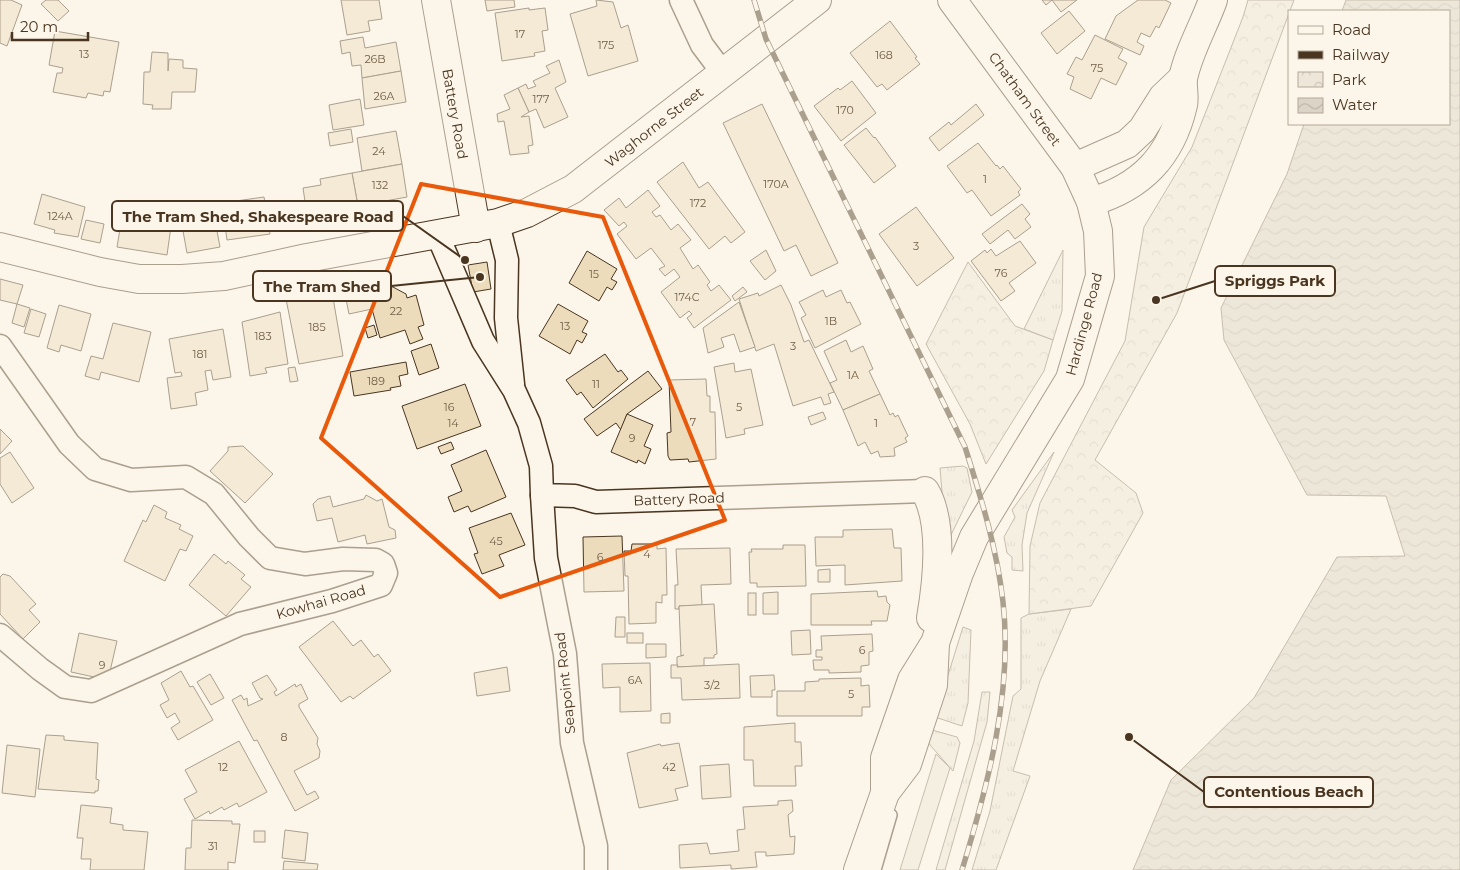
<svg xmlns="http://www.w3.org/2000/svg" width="1460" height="870" viewBox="0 0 1460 870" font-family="Montserrat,sans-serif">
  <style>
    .grass { fill: url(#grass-tufts); stroke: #887966 }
    .park { fill: url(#park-crowns); stroke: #887966 }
    .parking { fill: #ede7d9; stroke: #887966 }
    .water { fill: url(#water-waves); stroke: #887966 }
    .building { fill: #ecdcbc; stroke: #4a3520 }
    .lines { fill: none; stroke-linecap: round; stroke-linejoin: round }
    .service-casing { stroke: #4a3520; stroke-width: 14 }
    .minor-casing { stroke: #4a3520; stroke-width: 25 }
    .tertiary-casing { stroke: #4a3520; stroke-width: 30 }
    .trunk-casing { stroke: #4a3520; stroke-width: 30 }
    .service { stroke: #fbf6e9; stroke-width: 11 }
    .minor { stroke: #fbf6e9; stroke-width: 22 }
    .tertiary { stroke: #fbf6e9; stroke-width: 28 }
    .trunk { stroke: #fbf6e9; stroke-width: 28 }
    .rail-casing { stroke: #4a3520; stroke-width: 5.5 }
    .rail { stroke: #fbf6e9; stroke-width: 4; stroke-dasharray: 11; stroke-linecap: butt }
    .marked { fill: none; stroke: #e8590c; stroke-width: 4; stroke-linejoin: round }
    .labels { text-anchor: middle; stroke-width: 4; stroke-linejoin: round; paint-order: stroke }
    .number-label { font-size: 11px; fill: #725f47 }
    .street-label { font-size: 14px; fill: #4a3520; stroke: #fbf6e9 }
    .leader { fill: none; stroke: #4a3520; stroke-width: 2 }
    .callout-dot { fill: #4a3520; stroke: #fbf6e9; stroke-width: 2 }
    .callout { fill: #fbf6e9; stroke: #4a3520; stroke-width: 2 }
    .callout-label { font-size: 15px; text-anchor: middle; font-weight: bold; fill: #4a3520 }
  </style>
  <defs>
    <pattern id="grass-tufts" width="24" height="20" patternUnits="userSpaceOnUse" patternTransform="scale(1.25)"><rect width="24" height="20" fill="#ede6d9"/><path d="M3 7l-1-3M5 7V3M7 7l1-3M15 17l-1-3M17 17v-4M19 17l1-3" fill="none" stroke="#cdc6ba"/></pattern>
    <pattern id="park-crowns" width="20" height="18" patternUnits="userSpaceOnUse" patternTransform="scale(1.25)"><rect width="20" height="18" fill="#ede6d9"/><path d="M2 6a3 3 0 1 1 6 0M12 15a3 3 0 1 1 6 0" fill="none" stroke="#cdc6ba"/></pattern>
    <pattern id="water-waves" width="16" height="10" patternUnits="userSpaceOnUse" patternTransform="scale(1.25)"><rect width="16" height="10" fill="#dcd4c6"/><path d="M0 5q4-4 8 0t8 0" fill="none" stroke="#beb7aa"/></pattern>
  </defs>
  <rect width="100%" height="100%" fill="#fbf6e9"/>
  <!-- grass -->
  <g class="grass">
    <path d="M 1063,250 L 1062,311 L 1053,340 L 1024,329 Z"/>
    <path d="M 1054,452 L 1027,513 L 1022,545 L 1023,571 L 1012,570 L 1012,557 L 1007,553 L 1004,537 L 1015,517 L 1012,510 Z"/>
    <path d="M 963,466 L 967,468 L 972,492 L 949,539 L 946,539 L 940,468 Z"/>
    <path d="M 1071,609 L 1040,681 L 1013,771 L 1030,776 L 996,870 L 972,870 L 990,811 L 1013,696 L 1021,689 L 1021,618 L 1029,614 Z"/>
    <path d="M 963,627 L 971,630 L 968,703 L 962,726 L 935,717 Z"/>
    <path d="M 982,692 L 990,692 L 987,722 L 945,870 L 936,870 L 974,741 Z"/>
    <path d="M 932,730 L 957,737 L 960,743 L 953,771 L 930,745 L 928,741 Z"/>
  </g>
  <!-- park -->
  <g class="park">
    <path d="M 1248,0 L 1294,0 L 1177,313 L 1095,460 L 1136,493 L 1143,513 L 1091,606 L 1029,614 L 1030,546 L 1040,503 L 1125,341 L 1144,227 L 1192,147 L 1243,17 Z"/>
    <path d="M 968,262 L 1015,326 L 1053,340 L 1044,371 L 986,464 L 970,424 L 926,344 Z"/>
  </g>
  <!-- parking -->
  <path class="parking" d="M 936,754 L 950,768 L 918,870 L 900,870 Z"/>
  <!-- water -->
  <path class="water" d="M 1346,0 L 1460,0 L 1460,870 L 1133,870 L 1171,780 L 1254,698 L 1337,557 L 1405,556 L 1386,496 L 1307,495 L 1224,340 L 1221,308 L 1287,174 L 1304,124 L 1449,124 L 1449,11 L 1342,11 Z"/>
  <!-- building -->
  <g class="building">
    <path d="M 0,0 L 11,0 L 22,5 L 7,46 L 0,43 Z"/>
    <path d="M 46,0 L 58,0 L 69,11 L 58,21 L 41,4 Z"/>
    <path d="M 341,0 L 379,0 L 382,19 L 368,21 L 370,31 L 347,35 Z"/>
    <path d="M 485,0 L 514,0 L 515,7 L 487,11 Z"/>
    <path d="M 596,0 L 613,2 L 621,28 L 628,25 L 638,61 L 588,76 L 570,14 L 597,6 Z"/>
    <path d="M 1042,0 L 1077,0 L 1061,12 L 1052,0 L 1046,5 Z"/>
    <path d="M 1138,0 L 1165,0 L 1171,3 L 1159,28 L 1156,26 L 1150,37 L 1141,33 L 1137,42 L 1144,46 L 1140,55 L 1105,39 L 1116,16 Z"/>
    <path d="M 529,8 L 529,10 L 545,8 L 548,30 L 542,31 L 545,51 L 534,53 L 535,56 L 502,61 L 495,13 Z"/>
    <path d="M 1069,11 L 1085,31 L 1057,54 L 1041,33 Z"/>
    <path d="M 890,21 L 917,57 L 915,58 L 920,64 L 887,90 L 882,84 L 877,87 L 850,53 Z"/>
    <path d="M 55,31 L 119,42 L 110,92 L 104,91 L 103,96 L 88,93 L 86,98 L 53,92 L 57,73 L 62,73 L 63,68 L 49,65 Z"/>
    <path d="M 1095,35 L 1123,49 L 1118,58 L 1127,63 L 1116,85 L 1101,78 L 1091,99 L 1070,89 L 1074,77 L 1067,74 L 1076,57 L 1082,60 Z"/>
    <path d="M 363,37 L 365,48 L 396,42 L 401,71 L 362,78 L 361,65 L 352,66 L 350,52 L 342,54 L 340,41 Z"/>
    <path d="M 152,52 L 168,53 L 168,71 L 169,59 L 183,60 L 183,68 L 197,69 L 195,92 L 172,92 L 171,109 L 152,109 L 153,105 L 143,104 L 144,72 L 150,72 Z"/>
    <path d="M 559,60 L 566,82 L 555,88 L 568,117 L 544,128 L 536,109 L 529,112 L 518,88 L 526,84 L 528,89 L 536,86 L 533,81 L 550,73 L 546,66 Z"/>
    <path d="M 401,71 L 406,102 L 365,109 L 362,78 Z"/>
    <path d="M 852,81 L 876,113 L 841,141 L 814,106 L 838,88 L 840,90 Z"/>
    <path d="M 518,88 L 529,112 L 521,117 L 529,116 L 533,145 L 528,146 L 529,153 L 510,155 L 504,121 L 498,122 L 497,114 L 510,109 L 504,95 Z"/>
    <path d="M 360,99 L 364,125 L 333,130 L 329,105 Z"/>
    <path d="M 762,104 L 838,263 L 811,276 L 796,245 L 784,251 L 723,123 Z"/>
    <path d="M 976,104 L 984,115 L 939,151 L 929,138 L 949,122 L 951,125 Z"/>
    <path d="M 866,128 L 874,138 L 875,137 L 896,166 L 874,183 L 844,145 Z"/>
    <path d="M 351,129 L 353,142 L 330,146 L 328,133 Z"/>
    <path d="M 396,131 L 402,164 L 362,171 L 357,138 Z"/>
    <path d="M 978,143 L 996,166 L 997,165 L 1000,169 L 1003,166 L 1021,189 L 1018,192 L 1020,195 L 991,216 L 972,190 L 967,193 L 947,166 Z"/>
    <path d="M 683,162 L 699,188 L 708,182 L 745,232 L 731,243 L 725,236 L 709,249 L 657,182 Z"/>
    <path d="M 402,164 L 407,197 L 358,206 L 352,173 Z"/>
    <path d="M 352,173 L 358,206 L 307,215 L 303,188 L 321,185 L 320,179 Z"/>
    <path d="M 648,190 L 660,206 L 652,212 L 656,217 L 660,215 L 671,230 L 678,224 L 691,240 L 680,248 L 693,269 L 698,265 L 710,282 L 707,285 L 711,291 L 719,285 L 731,300 L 694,328 L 687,318 L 692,314 L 689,311 L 680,318 L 661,292 L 680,277 L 674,269 L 665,276 L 659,269 L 665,266 L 651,248 L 636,259 L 617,234 L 627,226 L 624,222 L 619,226 L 604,210 L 619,198 L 626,208 Z"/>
    <path d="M 42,194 L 85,207 L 78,237 L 54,233 L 55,230 L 34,224 Z"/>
    <path d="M 264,197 L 270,234 L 227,240 L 222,203 Z"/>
    <path d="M 217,202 L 219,214 L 214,215 L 220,247 L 187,253 L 179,209 Z"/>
    <path d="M 1022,204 L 1030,214 L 1025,219 L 1031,227 L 1015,239 L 1008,230 L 990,244 L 982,234 Z"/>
    <path d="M 916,207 L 954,258 L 917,286 L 879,234 Z"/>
    <path d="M 123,211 L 172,219 L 167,255 L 117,247 Z"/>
    <path d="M 86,220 L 104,224 L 100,243 L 81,239 Z"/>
    <path d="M 1020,241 L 1036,263 L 1009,283 L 1015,291 L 1001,301 L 971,261 L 985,250 L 987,253 L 991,249 L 996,256 Z"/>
    <path d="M 766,250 L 776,271 L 765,280 L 750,261 Z"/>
    <path d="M 587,251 L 617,269 L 611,279 L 617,282 L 612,290 L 607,287 L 599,301 L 569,283 Z"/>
    <path d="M 487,262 L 491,289 L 473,292 L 468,265 Z"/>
    <path d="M 0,279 L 23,285 L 17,304 L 0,300 Z"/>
    <path d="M 361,282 L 393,287 L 406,294 L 407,298 L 416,295 L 424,325 L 418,327 L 423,339 L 410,344 L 405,330 L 380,338 L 372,309 L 349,314 L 343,284 Z"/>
    <path d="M 781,285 L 791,305 L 804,342 L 809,340 L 834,392 L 828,394 L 831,403 L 824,405 L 821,397 L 793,406 L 774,344 L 756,351 L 739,299 L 758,293 L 759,296 Z"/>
    <path d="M 331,286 L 343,356 L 299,364 L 285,294 Z"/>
    <path d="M 743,287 L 747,292 L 735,301 L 732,296 Z"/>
    <path d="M 823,290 L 826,297 L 841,290 L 847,303 L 850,302 L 861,324 L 815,348 L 801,318 L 806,315 L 799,302 Z"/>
    <path d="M 739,302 L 755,347 L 740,352 L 734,334 L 721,338 L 724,347 L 708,353 L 703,328 Z"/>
    <path d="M 17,304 L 30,308 L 24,327 L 12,323 Z"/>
    <path d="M 558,304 L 588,321 L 582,332 L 587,334 L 582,343 L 577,340 L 570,354 L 539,336 Z"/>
    <path d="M 59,305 L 91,314 L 81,351 L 61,345 L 59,352 L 47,348 Z"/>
    <path d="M 31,309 L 46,314 L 39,337 L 24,333 Z"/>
    <path d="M 280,312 L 288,364 L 265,368 L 267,373 L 250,376 L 242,322 Z"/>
    <path d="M 113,323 L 151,332 L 139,382 L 101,372 L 99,380 L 85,376 L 91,356 L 103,359 Z"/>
    <path d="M 374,325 L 377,335 L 368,338 L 365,328 Z"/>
    <path d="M 223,329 L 231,377 L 213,380 L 211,370 L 205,371 L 208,390 L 195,393 L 197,405 L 171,409 L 167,378 L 182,376 L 181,372 L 175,373 L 169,339 Z"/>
    <path d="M 846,340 L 851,352 L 863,346 L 873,369 L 869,371 L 880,394 L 843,410 L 830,383 L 837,380 L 824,351 Z"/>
    <path d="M 431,344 L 439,368 L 419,375 L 411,351 Z"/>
    <path d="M 605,354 L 618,372 L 621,370 L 628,379 L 593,408 L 581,392 L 577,395 L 566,380 Z"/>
    <path d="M 406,362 L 408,374 L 399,376 L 401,386 L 390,388 L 391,390 L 354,396 L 350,372 Z"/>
    <path d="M 734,363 L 735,372 L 751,369 L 763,425 L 744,429 L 745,434 L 726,438 L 714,367 Z"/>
    <path d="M 295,367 L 298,381 L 290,382 L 288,368 Z"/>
    <path d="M 648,371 L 662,389 L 627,414 L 621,430 L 616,423 L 597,436 L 584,419 Z"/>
    <path d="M 706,379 L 707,396 L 710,396 L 710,412 L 715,412 L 716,459 L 689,462 L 688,459 L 670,460 L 668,456 L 667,433 L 671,432 L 669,380 Z"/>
    <path d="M 465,384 L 481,426 L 417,449 L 402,406 Z"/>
    <path d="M 880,394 L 890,415 L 893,413 L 895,417 L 898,415 L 908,436 L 905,438 L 907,442 L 894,448 L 895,456 L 880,457 L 878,451 L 871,454 L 865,442 L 858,446 L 843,410 Z"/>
    <path d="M 823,412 L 826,419 L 811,425 L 808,417 Z"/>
    <path d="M 627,414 L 653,425 L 644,446 L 651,449 L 645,464 L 638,460 L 637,463 L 611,452 Z"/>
    <path d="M 0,429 L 12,441 L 0,454 Z"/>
    <path d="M 451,442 L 454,449 L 441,454 L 438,447 Z"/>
    <path d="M 243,446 L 273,474 L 245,503 L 210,471 L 228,451 L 228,447 Z"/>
    <path d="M 486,450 L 506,497 L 471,512 L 468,506 L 454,512 L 448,497 L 462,491 L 451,465 Z"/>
    <path d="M 10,452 L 34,488 L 12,503 L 0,484 L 0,458 Z"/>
    <path d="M 366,495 L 377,501 L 382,499 L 389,527 L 395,530 L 396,538 L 367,544 L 365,535 L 338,542 L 332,518 L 317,521 L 313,504 L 318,499 L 330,496 L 333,507 L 364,499 Z"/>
    <path d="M 154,505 L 167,512 L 165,518 L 181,525 L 179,529 L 193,536 L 186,551 L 180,549 L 165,581 L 124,561 L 143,520 L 146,522 Z"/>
    <path d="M 511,513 L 525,545 L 499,555 L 504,566 L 482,574 L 474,554 L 478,553 L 469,528 Z"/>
    <path d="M 892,529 L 894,548 L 901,548 L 902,581 L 845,585 L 845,565 L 816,566 L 815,537 L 843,537 L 843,530 Z"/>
    <path d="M 622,536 L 624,591 L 584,592 L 583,537 Z"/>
    <path d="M 632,544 L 657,544 L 657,549 L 666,548 L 667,595 L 662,595 L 662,603 L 656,602 L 656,623 L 629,624 L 628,576 L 625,576 L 624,551 L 631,551 Z"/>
    <path d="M 783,545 L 805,545 L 806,586 L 757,587 L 757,583 L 750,583 L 749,552 L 752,552 L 751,549 L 783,549 Z"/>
    <path d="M 730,548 L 731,584 L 701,585 L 702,605 L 679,606 L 679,609 L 675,609 L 675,585 L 678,585 L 676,549 Z"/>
    <path d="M 214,554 L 226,564 L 228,561 L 245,575 L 241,579 L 251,587 L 226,616 L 189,585 Z"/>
    <path d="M 830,569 L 830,582 L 818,582 L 818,570 Z"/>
    <path d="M 3,574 L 10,576 L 36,604 L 29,610 L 40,622 L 23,639 L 0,614 L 0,577 Z"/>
    <path d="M 877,591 L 878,597 L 886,596 L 887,602 L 890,605 L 887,621 L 871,621 L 872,625 L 811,625 L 811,594 Z"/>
    <path d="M 778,592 L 778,614 L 763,614 L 763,593 Z"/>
    <rect x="748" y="593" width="8" height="22"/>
    <path d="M 714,604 L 717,654 L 714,655 L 714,658 L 704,658 L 704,666 L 677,667 L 677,657 L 684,655 L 681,656 L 679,606 Z"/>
    <path d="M 616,617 L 625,617 L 625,637 L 615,637 Z"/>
    <path d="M 333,621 L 353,646 L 361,640 L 374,657 L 378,654 L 391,671 L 353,699 L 350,696 L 341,702 L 299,647 Z"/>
    <path d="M 810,630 L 811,654 L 792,655 L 791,631 Z"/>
    <path d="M 79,633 L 117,641 L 108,680 L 71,672 Z"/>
    <rect x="627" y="633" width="16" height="10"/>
    <path d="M 872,634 L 873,651 L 869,652 L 869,665 L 861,666 L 861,672 L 829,673 L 829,670 L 814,670 L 813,660 L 822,660 L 822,657 L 816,657 L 816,650 L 822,650 L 821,636 Z"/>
    <path d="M 646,644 L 666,644 L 666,657 L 646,658 Z"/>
    <path d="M 650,663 L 651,711 L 620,712 L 620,687 L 603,688 L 602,664 Z"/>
    <path d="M 739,664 L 740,698 L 682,700 L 681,678 L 671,678 L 671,665 L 678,665 L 677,667 Z"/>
    <path d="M 507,667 L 510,691 L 477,696 L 474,673 Z"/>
    <path d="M 181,671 L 190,687 L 193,686 L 213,720 L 178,740 L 171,728 L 180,722 L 175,713 L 167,718 L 160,705 L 169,700 L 161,683 Z"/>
    <path d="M 210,674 L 224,698 L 211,705 L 197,682 Z"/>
    <path d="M 267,675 L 277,690 L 274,692 L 276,696 L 295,684 L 296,687 L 301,684 L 308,699 L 299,704 L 299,707 L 318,738 L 317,744 L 320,751 L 319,758 L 294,771 L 307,795 L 315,791 L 319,798 L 295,811 L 257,740 L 254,741 L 232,700 L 241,695 L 244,700 L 247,698 L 248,706 L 263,699 L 260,698 L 252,683 Z"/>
    <path d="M 774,675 L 775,690 L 772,690 L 772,697 L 751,697 L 750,676 Z"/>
    <path d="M 861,678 L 861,686 L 869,685 L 870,707 L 862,707 L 862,716 L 777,716 L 777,691 L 805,691 L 805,682 L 819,681 L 819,679 Z"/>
    <path d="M 670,713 L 670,723 L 661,723 L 661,714 Z"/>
    <path d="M 795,723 L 795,742 L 801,742 L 802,766 L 795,766 L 796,786 L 754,786 L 753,760 L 744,760 L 744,727 Z"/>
    <path d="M 46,735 L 64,736 L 64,740 L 98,743 L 96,779 L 99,780 L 98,791 L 95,791 L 95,793 L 38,789 Z"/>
    <path d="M 239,741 L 267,792 L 239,807 L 237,803 L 224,810 L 222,807 L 210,814 L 209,811 L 195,819 L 184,799 L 197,792 L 185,770 Z"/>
    <path d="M 679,743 L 688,786 L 675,789 L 678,800 L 639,808 L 627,753 L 660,744 L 661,746 Z"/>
    <path d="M 7,745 L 40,749 L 35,797 L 2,793 Z"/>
    <path d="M 729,764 L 731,797 L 702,799 L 700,766 Z"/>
    <path d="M 792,800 L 793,811 L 788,815 L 790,837 L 795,836 L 794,854 L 766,856 L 766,852 L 755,852 L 757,867 L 731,869 L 731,865 L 680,868 L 679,845 L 707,843 L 710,854 L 739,851 L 737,830 L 745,829 L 743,807 L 778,805 L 778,801 Z"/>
    <path d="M 81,805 L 112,808 L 110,823 L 123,825 L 123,830 L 148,832 L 144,870 L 90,870 L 91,859 L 81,859 L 83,838 L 77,838 Z"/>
    <path d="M 192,820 L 232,821 L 232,824 L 240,824 L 235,863 L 228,862 L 228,870 L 185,870 L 186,848 L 191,848 Z"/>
    <path d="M 285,830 L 308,833 L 305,861 L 282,858 Z"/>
    <rect x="254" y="831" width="11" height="11"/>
    <path d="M 284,861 L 318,864 L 317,870 L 283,870 Z"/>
  </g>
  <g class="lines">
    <!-- service casing -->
    <g class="service-casing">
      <path id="service" d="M 875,870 L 891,815"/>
    </g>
    <!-- minor casing -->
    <g class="minor-casing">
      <g id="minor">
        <path d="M 681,0 L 702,45 L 723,73"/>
        <path d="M 498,223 L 507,260 L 506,318 L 513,384"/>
        <path d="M 438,236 L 483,341 L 514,390 L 529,423 L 541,466 L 542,495 L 575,496 L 596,502 L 925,491"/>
        <path d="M 0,346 L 69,444 L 95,469 L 131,480 L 186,477 L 214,494 L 249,537 L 270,558 L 305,564 L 343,559 L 376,560 L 383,564 L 386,573 L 381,585 L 332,601 L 240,624 L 91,691 L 65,687 L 40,669 L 0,635"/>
        <path d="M 542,495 L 546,558 L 565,654 L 572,743 L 596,846 L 596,870"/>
      </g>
    </g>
    <!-- tertiary casing -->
    <g class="tertiary-casing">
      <g id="tertiary">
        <path d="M 436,0 L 476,228"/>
        <path d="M 1075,167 L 1127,144 L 1142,130 L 1163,97 L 1183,78"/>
        <path d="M 1091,202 C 1141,187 1171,157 1183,105 C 1185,97 1182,87 1183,79 C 1187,55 1205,23 1213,0"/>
        <path d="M 0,247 L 100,272 L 139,279 L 182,279 L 224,276 L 307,258 L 498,223 L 527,213 L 573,189 L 817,0"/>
      </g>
    </g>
    <!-- trunk casing -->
    <g class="trunk-casing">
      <g id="trunk">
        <path d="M 925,491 C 944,523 937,583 931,618"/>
        <path d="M 885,793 L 885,758 L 912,680 L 935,643 L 959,573 L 974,537 L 1070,379 L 1100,276 L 1098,231 L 1091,202 L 1075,167 L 952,0"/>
        <path d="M 858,870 L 885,793 L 907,764 L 933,685 L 935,644"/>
      </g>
    </g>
    <!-- service -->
    <use href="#service" class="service"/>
    <!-- minor -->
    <use href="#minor" class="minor"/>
    <!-- tertiary -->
    <use href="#tertiary" class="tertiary"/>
    <!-- trunk -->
    <use href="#trunk" class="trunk"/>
    <!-- rail casing -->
    <g class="rail-casing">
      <path id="rail" d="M 754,0 L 766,39 L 965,447 C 981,498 997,548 1003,602 C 1013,691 988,785 962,870"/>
    </g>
    <!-- rail -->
    <use href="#rail" class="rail"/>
  </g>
  <!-- marked area -->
  <path d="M0 0H1460V870H0ZM 421,184 L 603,217 L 725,520 L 500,597 L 321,438 Z" fill="#fbf6e9" fill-opacity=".55" fill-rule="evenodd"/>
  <path class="marked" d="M 421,184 L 603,217 L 725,520 L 500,597 L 321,438 Z"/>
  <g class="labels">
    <!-- number labels -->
    <g class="number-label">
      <text x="520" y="38">17</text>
      <text x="606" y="49">175</text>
      <text x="84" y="58">13</text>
      <text x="884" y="59">168</text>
      <text x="375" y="63">26B</text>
      <text x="1097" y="72">75</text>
      <text x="384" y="100">26A</text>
      <text x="541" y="103">177</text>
      <text x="845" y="114">170</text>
      <text x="379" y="155">24</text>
      <text x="985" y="183">1</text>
      <text x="776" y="188">170A</text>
      <text x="380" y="189">132</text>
      <text x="698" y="207">172</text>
      <text x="60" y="220">124A</text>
      <text x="916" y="250">3</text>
      <text x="1001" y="277">76</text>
      <text x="594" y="278">15</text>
      <text x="687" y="301">174C</text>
      <text x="396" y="315">22</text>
      <text x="831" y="325">1B</text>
      <text x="565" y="330">13</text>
      <text x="317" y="331">185</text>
      <text x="263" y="340">183</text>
      <text x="793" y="350">3</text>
      <text x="200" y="358">181</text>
      <text x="853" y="379">1A</text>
      <text x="376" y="385">189</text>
      <text x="596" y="388">11</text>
      <text x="449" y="411">16</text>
      <text x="739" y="411">5</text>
      <text x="693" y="426">7</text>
      <text x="453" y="427">14</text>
      <text x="876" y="427">1</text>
      <text x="632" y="442">9</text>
      <text x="496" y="545">45</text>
      <text x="647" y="558">4</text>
      <text x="600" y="561">6</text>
      <text x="862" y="654">6</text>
      <text x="102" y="669">9</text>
      <text x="635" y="684">6A</text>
      <text x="712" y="689">3/2</text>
      <text x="851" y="698">5</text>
      <text x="284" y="741">8</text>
      <text x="223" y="771">12</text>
      <text x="669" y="771">42</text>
      <text x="213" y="850">31</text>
    </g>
    <!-- street labels -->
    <g class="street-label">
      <text transform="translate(1025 99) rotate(54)" y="5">Chatham Street</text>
      <text transform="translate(455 114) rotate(80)" y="5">Battery Road</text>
      <text transform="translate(654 127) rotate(-38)" y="5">Waghorne Street</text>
      <text transform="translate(1084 324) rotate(-75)" y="5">Hardinge Road</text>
      <text transform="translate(679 499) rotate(-2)" y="5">Battery Road</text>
      <text transform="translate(321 602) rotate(-16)" y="5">Kowhai Road</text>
      <text transform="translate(565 683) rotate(-96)" y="5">Seapoint Road</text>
    </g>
  </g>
  <!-- callouts -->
  <path class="leader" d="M465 260L403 216M1156 300L1215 281M480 277L391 286M1129 737L1204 792"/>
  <g class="callout-dot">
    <circle cx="465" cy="260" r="5"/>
    <circle cx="1156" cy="300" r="5"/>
    <circle cx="480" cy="277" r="5"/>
    <circle cx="1129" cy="737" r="5"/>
  </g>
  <g class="callout">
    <rect x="112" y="201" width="291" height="30" rx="5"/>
    <rect x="1215" y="266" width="120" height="30" rx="5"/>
    <rect x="253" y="271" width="138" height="30" rx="5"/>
    <rect x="1204" y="777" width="169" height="30" rx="5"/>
  </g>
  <g class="callout-label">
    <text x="258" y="222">The Tram Shed, Shakespeare Road</text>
    <text x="1275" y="286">Spriggs Park</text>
    <text x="322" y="292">The Tram Shed</text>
    <text x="1289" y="797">Contentious Beach</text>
  </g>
  <!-- legend -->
  <rect x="1288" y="10" width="162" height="115" fill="#fbf6e9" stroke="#b4a999"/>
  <rect x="1298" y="26" width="25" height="8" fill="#fbf6e9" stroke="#b4a999"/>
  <text x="1332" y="35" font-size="15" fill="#4a3520">Road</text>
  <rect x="1298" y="51" width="25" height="8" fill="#4a3520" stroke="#b4a999"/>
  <text x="1332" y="60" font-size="15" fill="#4a3520">Railway</text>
  <rect x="1298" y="72" width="25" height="15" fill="url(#park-crowns)" stroke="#b4a999"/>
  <text x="1332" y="85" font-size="15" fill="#4a3520">Park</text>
  <rect x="1298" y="98" width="25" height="15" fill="url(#water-waves)" stroke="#b4a999"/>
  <text x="1332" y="110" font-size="15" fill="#4a3520">Water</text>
  <!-- scale -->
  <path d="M12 32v8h76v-8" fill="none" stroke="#4a3520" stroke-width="2.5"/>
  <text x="20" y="32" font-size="15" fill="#4a3520" stroke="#fbf6e9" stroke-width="4" paint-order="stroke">20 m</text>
</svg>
